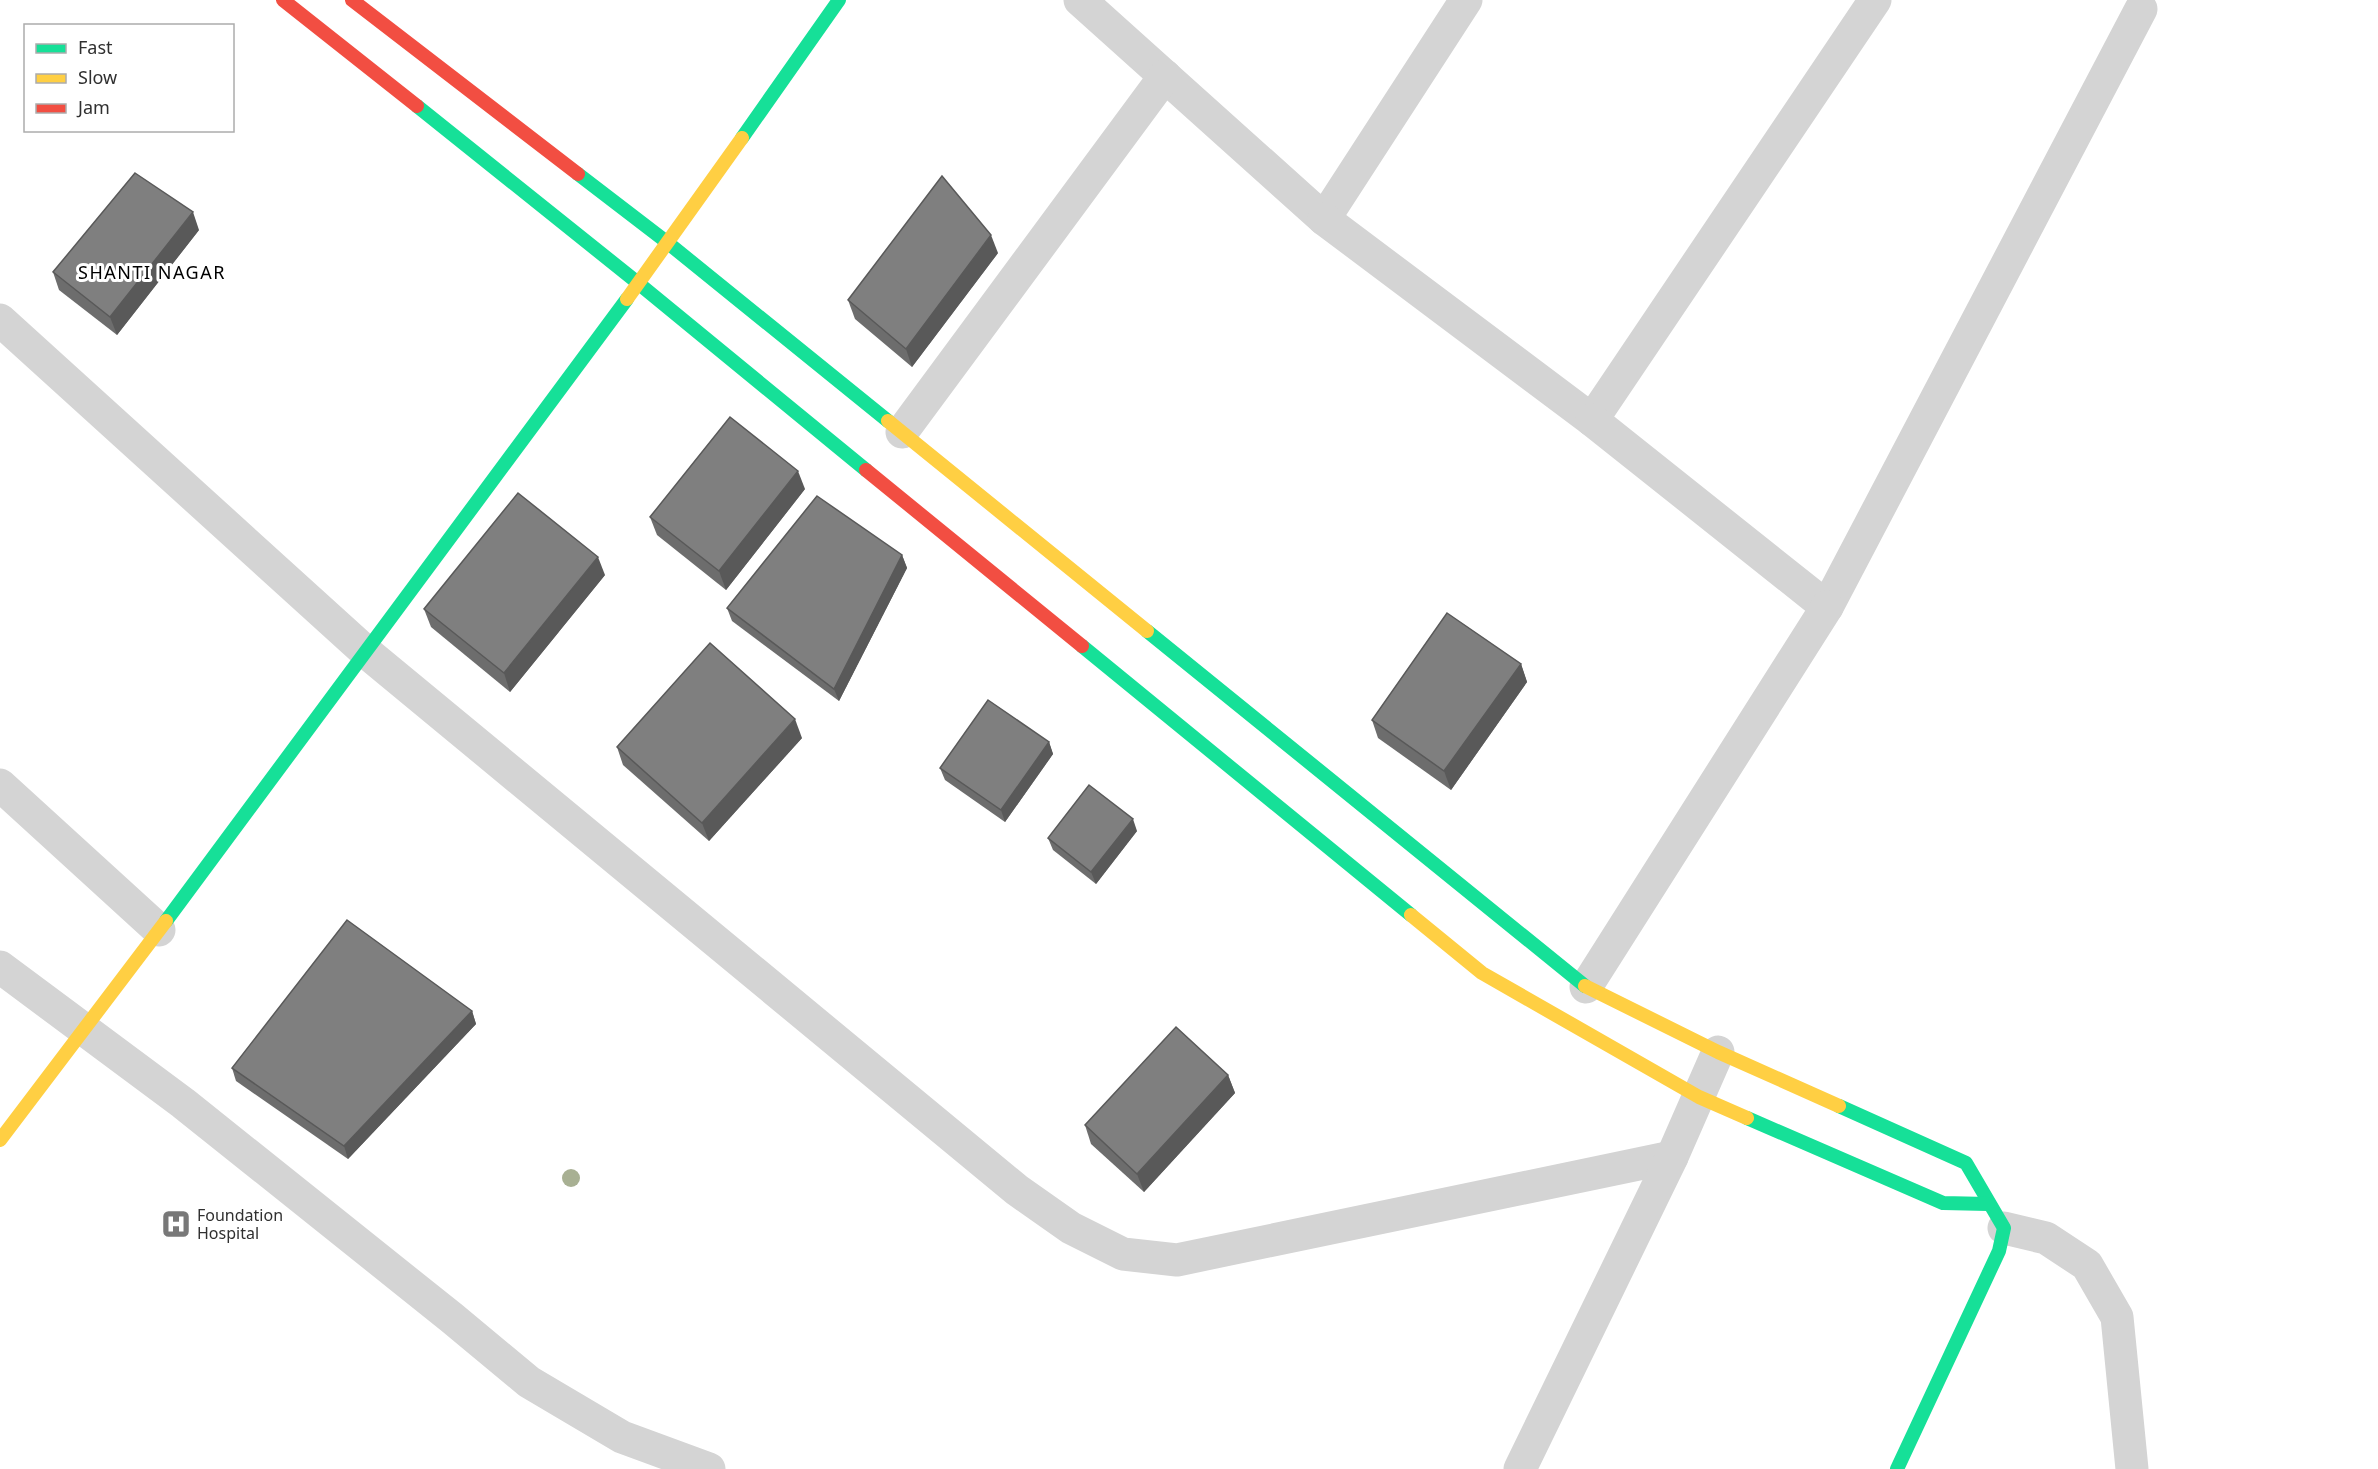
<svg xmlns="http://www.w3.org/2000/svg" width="2378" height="1469" viewBox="0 0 2378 1469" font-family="'Noto Sans',sans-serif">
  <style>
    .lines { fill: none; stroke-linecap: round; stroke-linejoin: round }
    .street { stroke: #d4d4d4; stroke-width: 33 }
    .fast { stroke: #16e098; stroke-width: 14 }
    .slow { stroke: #ffcf43; stroke-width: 14 }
    .jam { stroke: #f24e42; stroke-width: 14 }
    .tree { fill: #a8b093 }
    .wall { fill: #6d6d6d }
    .shaded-wall { fill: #595959 }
    .building { fill: #7f7f7f; stroke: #595959; stroke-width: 1.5 }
    .labels { text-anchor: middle; stroke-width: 6; stroke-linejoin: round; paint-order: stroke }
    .poi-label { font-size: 16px; fill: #303030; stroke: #fff; text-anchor: start }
    .neighbourhood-label { font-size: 18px; letter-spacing: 1.5px; fill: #000; stroke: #fff }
  </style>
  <rect width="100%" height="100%" fill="#fff"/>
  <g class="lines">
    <!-- street -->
    <g class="street">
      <path d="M 1080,0 L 1324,219 L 1466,0"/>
      <path d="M 1324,219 L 1592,420 L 1875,0"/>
      <path d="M 0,320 L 366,652 L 1017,1190 L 1071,1228 L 1123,1254 L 1177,1260 L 1672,1157"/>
      <path d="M 1592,420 L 1827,607 L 2141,9"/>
      <path d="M 902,432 L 1165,76"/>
      <path d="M 0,785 L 159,930"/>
      <path d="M 0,967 L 183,1103 L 452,1318 L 529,1382 L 622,1437 L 709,1469"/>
      <path d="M 1586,987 L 1827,607"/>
      <path d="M 2004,1228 L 2046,1238 L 2087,1265 L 2117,1317 L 2132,1469"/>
      <path d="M 1520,1469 L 1672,1157 L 1718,1052"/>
    </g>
    <!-- fast -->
    <g class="fast">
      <path d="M 417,106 L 638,283 L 866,470"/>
      <path d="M 742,138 L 839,0"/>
      <path d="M 578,174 L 668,243 L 888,421"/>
      <path d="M 1147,631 L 1585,986"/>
      <path d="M 1082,646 L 1411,915"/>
      <path d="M 166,921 L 627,299"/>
      <path d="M 1839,1106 L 1966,1163 L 2004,1228 L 1999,1251 L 1897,1469"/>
      <path d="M 1747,1118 L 1943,1203 L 1988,1204"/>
    </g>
    <!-- slow -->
    <g class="slow">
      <path d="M 627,299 L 742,138"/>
      <path d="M 888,421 L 1147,631"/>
      <path d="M 1411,915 L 1482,973 L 1699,1097 L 1747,1118"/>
      <path d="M 1585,986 L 1718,1052 L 1839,1106"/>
      <path d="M 0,1140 L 166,921"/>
    </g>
    <!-- jam -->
    <g class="jam">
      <path d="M 283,0 L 417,106"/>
      <path d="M 352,0 L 578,174"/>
      <path d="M 866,470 L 1082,646"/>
    </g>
  </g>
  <!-- trees -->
  <circle class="tree" cx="571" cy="1178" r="9"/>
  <!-- wall -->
  <g class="wall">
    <path d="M 199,230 L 117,335 L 59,290 L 53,272 Z"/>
    <path d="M 998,253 L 912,367 L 855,319 L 848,300 Z"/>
    <path d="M 805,489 L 726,590 L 657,535 L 650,517 Z"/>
    <path d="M 902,555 L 907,568 L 839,701 L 732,621 L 727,608 Z"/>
    <path d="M 605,575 L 510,692 L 431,627 L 424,609 Z"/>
    <path d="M 1521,664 L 1527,682 L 1451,790 L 1378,738 L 1372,720 Z"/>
    <path d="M 802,738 L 709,841 L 623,765 L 617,747 Z"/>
    <path d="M 1049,742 L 1053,754 L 1005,822 L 945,780 L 940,768 Z"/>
    <path d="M 1137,831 L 1096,884 L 1053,850 L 1048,838 Z"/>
    <path d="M 472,1011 L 476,1024 L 348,1159 L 236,1081 L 232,1068 Z"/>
    <path d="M 1228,1075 L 1235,1093 L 1144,1192 L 1091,1144 L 1085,1125 Z"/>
  </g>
  <!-- shaded-wall -->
  <g class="shaded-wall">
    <path d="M 193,212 L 199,230 L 117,335 L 110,317 Z"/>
    <path d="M 991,235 L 998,253 L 912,367 L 906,349 Z"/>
    <path d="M 798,471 L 805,489 L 726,590 L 719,571 Z"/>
    <path d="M 902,555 L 907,568 L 839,701 L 834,689 Z"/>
    <path d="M 598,557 L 605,575 L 510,692 L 504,673 Z"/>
    <path d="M 1521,664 L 1527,682 L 1451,790 L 1444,771 Z"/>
    <path d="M 795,719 L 802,738 L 709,841 L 702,823 Z"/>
    <path d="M 1049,742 L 1053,754 L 1005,822 L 1001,810 Z"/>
    <path d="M 1133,819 L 1137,831 L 1096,884 L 1091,872 Z"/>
    <path d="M 472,1011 L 476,1024 L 348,1159 L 344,1146 Z"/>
    <path d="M 1228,1075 L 1235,1093 L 1144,1192 L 1137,1174 Z"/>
  </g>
  <!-- building -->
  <g class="building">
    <path d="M 135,173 L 193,212 L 110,317 L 53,272 Z"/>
    <path d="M 942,176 L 991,235 L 906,349 L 848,300 Z"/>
    <path d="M 730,417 L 798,471 L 719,571 L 650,517 Z"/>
    <path d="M 518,493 L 598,557 L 504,673 L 424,609 Z"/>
    <path d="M 817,496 L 902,555 L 834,689 L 727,608 Z"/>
    <path d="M 1447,613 L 1521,664 L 1444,771 L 1372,720 Z"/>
    <path d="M 710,643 L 795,719 L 702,823 L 617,747 Z"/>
    <path d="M 988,700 L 1049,742 L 1001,810 L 940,768 Z"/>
    <path d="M 1089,785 L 1133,819 L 1091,872 L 1048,838 Z"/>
    <path d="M 347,920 L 472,1011 L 344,1146 L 232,1068 Z"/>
    <path d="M 1176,1027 L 1228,1075 L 1137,1174 L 1085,1125 Z"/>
  </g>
  <!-- icons -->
  <defs>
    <g id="hospital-square" transform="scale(1.5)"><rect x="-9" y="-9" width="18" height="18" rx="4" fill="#787878" stroke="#fff"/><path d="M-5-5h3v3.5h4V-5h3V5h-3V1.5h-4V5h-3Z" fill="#fff"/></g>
  </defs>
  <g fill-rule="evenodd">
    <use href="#hospital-square" x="176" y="1224"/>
  </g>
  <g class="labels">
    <!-- poi labels -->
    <g class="poi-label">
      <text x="197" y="1221">Foundation<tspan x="197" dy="18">Hospital</tspan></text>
    </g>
    <!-- neighbourhood labels -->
    <g class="neighbourhood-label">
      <text x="152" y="279">SHANTI NAGAR</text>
    </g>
  </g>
  <!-- legend -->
  <rect x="24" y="24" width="210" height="108" fill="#ffffff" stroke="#acacac" stroke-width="1.5"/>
  <rect x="36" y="44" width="30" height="9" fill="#16e098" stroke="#acacac" stroke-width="1.5"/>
  <text x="78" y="54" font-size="18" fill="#303030">Fast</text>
  <rect x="36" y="74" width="30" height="9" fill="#ffcf43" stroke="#acacac" stroke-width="1.5"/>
  <text x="78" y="84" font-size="18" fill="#303030">Slow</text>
  <rect x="36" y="104" width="30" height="9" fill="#f24e42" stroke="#acacac" stroke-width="1.5"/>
  <text x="78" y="114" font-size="18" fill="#303030">Jam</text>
</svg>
